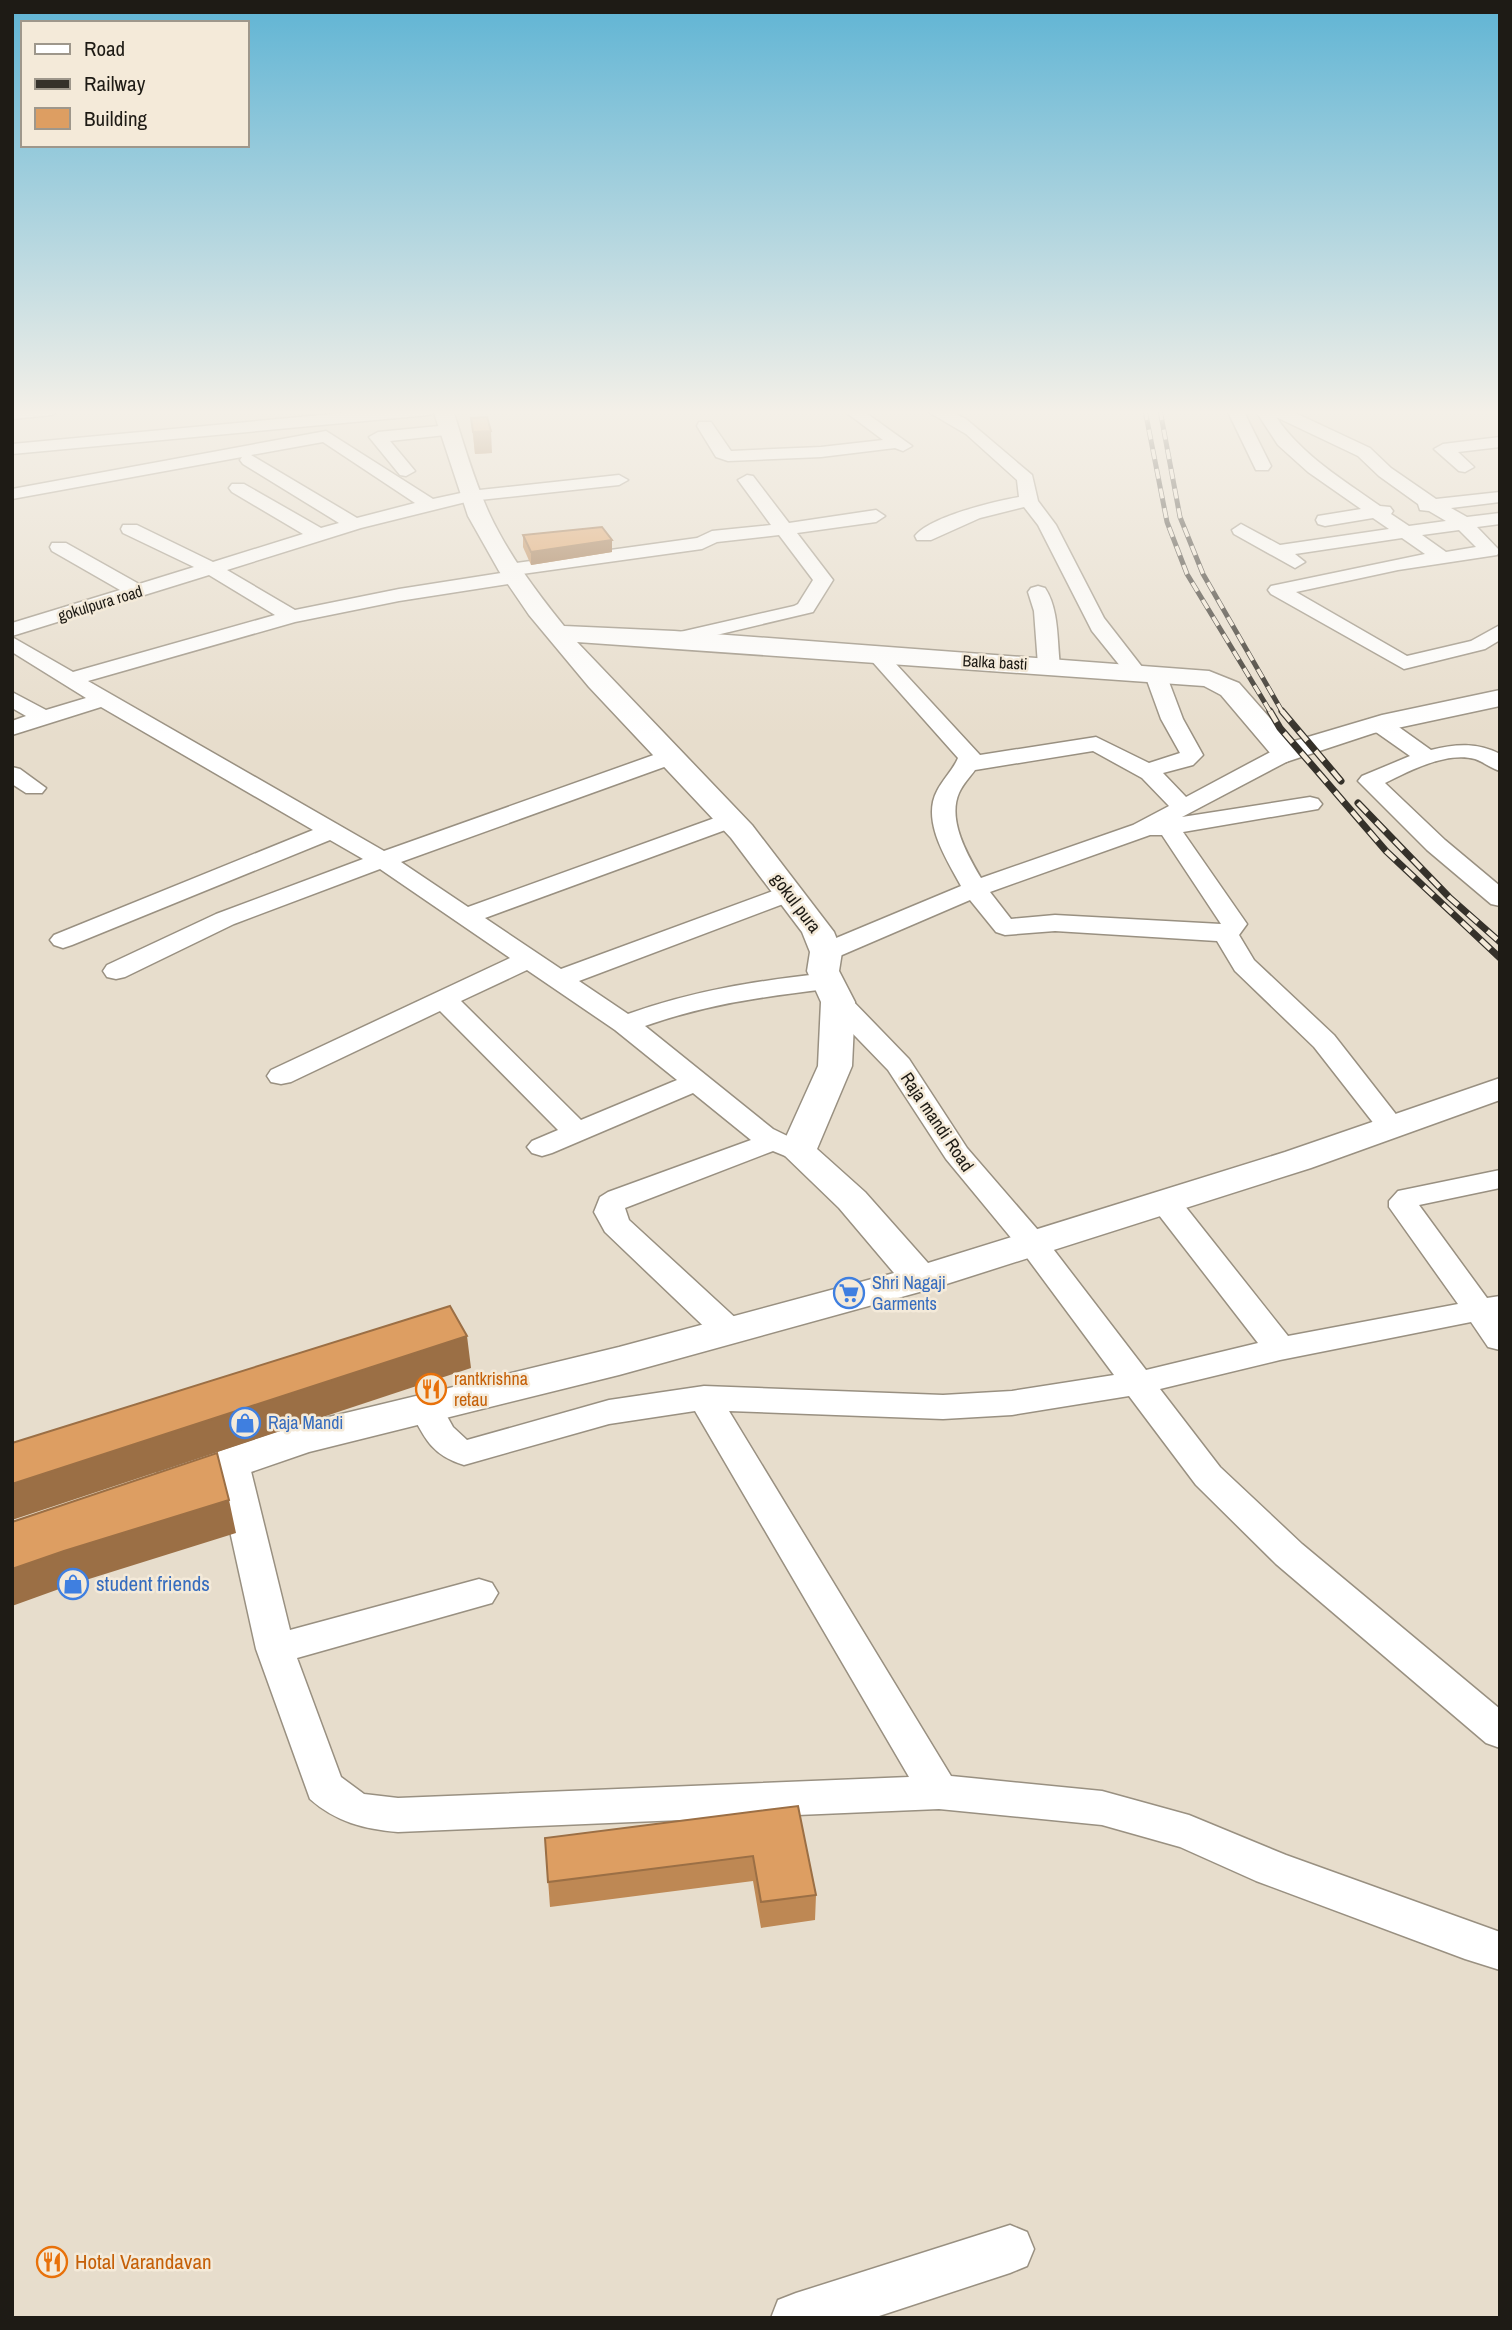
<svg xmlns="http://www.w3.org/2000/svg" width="1512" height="2330" viewBox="0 0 1512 2330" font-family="'Archivo Narrow',sans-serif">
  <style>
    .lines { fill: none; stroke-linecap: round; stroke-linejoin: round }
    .minor-casing { stroke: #999081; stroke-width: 3 }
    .tertiary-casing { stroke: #999081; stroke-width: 3 }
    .minor { fill: #fff; fill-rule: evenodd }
    .tertiary { fill: #fff; fill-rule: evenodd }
    .rail-far1-casing { stroke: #35312a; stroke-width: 5 }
    .rail-casing { stroke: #35312a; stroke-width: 7 }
    .rail-far1 { stroke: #f4ead9; stroke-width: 3.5; stroke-dasharray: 10; stroke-linecap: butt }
    .rail { stroke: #f4ead9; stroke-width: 4.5; stroke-dasharray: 13; stroke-linecap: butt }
    .wall { fill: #be8854 }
    .shaded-wall { fill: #9b6f45 }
    .building { fill: #dd9e62; stroke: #9b6f45; stroke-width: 2 }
    .labels { text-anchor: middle; stroke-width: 5; stroke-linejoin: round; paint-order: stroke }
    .far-street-label { font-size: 16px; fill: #1e1b15; stroke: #f4ead9 }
    .street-label { font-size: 18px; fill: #1e1b15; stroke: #f4ead9 }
    .shop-label { font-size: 18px; fill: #366cbe; stroke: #f4ead9; text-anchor: start }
    .food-label { font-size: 18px; fill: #c56008; stroke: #f4ead9; text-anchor: start }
    .near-shop-label { font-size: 21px; fill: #366cbe; stroke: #f4ead9; text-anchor: start }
    .near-food-label { font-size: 21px; fill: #c56008; stroke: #f4ead9; text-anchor: start }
  </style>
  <rect width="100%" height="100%" fill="#e7ddcc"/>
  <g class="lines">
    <!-- minor casing -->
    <g class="minor-casing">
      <g id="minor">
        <path d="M 12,410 L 60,410 L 52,415 L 12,419 Z"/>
        <path d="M 375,410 L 437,410 L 429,415 L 12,454 L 12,444 Z"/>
        <path d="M 843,410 L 862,410 L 912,446 L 903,451 L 895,448 L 821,457 L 728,461 L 716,457 L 697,426 L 699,422 L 711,422 L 731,451 L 821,447 L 883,440 Z"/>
        <path d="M 925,410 L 948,410 L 966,419 L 1032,475 L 1038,501 L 1056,525 L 1104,618 L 1146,672 L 1155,668 L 1162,670 L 1166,674 L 1183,719 L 1203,755 L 1193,765 L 1163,773 L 1186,797 L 1276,749 L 1292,749 L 1295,754 L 1292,759 L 1182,817 L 1310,797 L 1318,799 L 1322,804 L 1318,809 L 1183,832 L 1247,924 L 1239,935 L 1254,960 L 1334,1035 L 1402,1122 L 1407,1128 L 1402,1134 L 1392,1137 L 1382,1134 L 1314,1047 L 1235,971 L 1217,941 L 1055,931 L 1005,935 L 996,932 L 970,900 L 835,958 L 826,960 L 817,958 L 813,952 L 817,946 L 961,886 C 947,860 921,821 937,791 C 943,779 953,770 958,758 L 870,659 L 867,655 L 870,651 L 884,651 L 980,755 L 1096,737 L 1149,763 L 1180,753 L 1161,719 L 1145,675 L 1136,679 L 1129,677 L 1092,631 L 1038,525 L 1024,507 L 980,518 L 931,540 L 917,540 L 915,536 C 929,517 995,501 1019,497 L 1017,480 L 966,434 ZM 1093,751 L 1142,778 L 1169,806 L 1133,825 L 981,878 C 968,856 947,820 959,793 C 963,784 970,777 975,770 ZM 1150,835 L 1162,835 L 1221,924 L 1055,915 L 1011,919 L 990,892 Z"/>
        <path d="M 1227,410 L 1243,410 L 1271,466 L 1268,470 L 1256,470 Z"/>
        <path d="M 1255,410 L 1289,410 L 1370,448 L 1391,468 L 1436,499 L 1500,492 L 1500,502 L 1451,508 L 1467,517 L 1500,513 L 1500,524 L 1477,527 L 1500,551 L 1497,555 L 1398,570 L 1296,592 L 1407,656 L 1471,641 L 1500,625 L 1500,640 L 1485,649 L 1404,669 L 1271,594 L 1268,590 L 1271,586 L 1425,554 L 1402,538 L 1295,554 L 1305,562 L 1295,568 L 1234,534 L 1232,530 L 1241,524 L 1280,545 L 1389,529 L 1373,518 L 1325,526 L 1318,524 L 1316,520 L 1318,516 L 1361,509 L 1308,472 L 1278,445 ZM 1276,417 L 1358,456 L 1379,476 L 1418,504 L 1420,510 L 1429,511 L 1446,521 L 1409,526 L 1391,514 L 1393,511 L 1390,507 L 1380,506 C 1342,479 1303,456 1276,417 ZM 1459,530 L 1476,547 L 1446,552 L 1422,535 Z"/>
        <path d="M 449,425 L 457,430 L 455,434 L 390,441 L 415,471 L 406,476 L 400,475 L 369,437 L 378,432 Z"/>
        <path d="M 326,431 L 433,499 L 470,491 L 619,475 L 628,480 L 619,485 L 470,501 L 361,528 L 227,570 L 295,610 L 399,589 L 501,573 L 499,570 L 502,566 L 509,564 L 697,538 L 712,531 L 771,525 L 738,480 L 747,475 L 753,476 L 789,523 L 876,510 L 885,516 L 876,522 L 797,533 L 833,580 L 813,612 L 674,645 L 667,643 L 664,639 L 667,635 L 794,606 L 798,604 L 813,580 L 779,535 L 717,542 L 702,549 L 522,574 L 524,577 L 521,581 L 514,583 L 399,601 L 295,622 L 88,681 L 384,851 L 662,752 L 678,752 L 681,757 L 678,762 L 401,862 L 468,907 L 723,815 L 739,815 L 743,820 L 739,825 L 485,918 L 561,969 L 781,888 L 790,886 L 799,888 L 802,893 L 799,898 L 579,981 L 628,1014 C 696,990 756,981 827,973 L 836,975 L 840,981 L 836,987 L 827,989 C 761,997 708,1004 645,1026 L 773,1129 L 810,1147 L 815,1153 L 810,1159 L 800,1162 L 773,1151 L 625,1208 L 629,1220 L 741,1323 L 745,1331 L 741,1339 L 729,1342 L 717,1339 L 605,1232 L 594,1212 L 600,1197 L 608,1192 L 751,1140 L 693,1093 L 552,1153 L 542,1156 L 532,1153 L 527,1147 L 532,1141 L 558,1130 L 440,1011 L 291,1082 L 281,1084 L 271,1082 L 267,1076 L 271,1070 L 510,958 L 380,869 L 234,924 L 125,977 L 116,979 L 107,977 L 103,971 L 107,965 L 216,914 L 363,859 L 330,840 L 72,945 L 63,948 L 54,945 L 50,940 L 54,935 L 313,830 L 101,707 L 12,735 L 12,721 L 26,716 L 12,708 L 12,692 L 46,710 L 86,698 L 12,652 L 12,637 L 73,672 L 275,615 L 209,575 L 12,636 L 12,623 L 120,590 L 52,551 L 50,547 L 52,543 L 66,543 L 139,584 L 194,567 L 123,533 L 121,529 L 123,525 L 137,525 L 213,562 L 303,534 L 232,492 L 229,488 L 232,484 L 244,484 L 321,528 L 339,523 L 243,464 L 240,460 L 242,457 L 12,499 L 12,489 ZM 323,442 L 415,503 L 357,518 L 251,455 ZM 527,970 L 615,1030 L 677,1080 L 581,1120 L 461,1001 Z"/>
        <path d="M 1500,437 L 1500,447 L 1458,452 L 1474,467 L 1465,472 L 1459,471 L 1434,449 L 1443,444 Z"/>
        <path d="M 1038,586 L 1045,588 C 1059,609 1057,640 1060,665 L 1056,669 L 1042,669 L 1038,665 L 1034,611 L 1028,592 L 1031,588 Z"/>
        <path d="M 1381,718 L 1389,720 L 1431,750 C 1455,744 1477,742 1500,754 L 1500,771 C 1490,768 1484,762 1475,759 C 1447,751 1409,771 1385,783 L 1445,840 L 1500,886 L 1500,906 L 1491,904 L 1427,850 L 1358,781 L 1362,776 L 1410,756 L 1373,730 L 1370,725 L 1373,720 Z"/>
        <path d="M 12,767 L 20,769 L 46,788 L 42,793 L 26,793 L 12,784 Z"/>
        <path d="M 838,994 L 848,996 L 909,1059 L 967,1148 L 1044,1237 L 1146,1370 L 1258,1343 L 1155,1210 L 1151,1203 L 1155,1196 L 1166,1194 L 1177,1196 L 1288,1336 L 1458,1304 L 1389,1207 L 1389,1201 L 1398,1191 L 1500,1170 L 1500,1188 L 1419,1205 L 1487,1298 L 1500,1296 L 1500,1350 L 1488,1347 L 1471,1322 L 1280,1360 L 1160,1389 L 1220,1467 L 1302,1544 L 1500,1709 L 1500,1748 L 1486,1743 L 1276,1564 L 1196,1485 L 1129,1396 L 1012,1415 L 943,1419 L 729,1411 L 951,1776 L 1102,1791 L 1189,1815 L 1286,1855 L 1500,1932 L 1500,1970 L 1465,1959 L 1256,1881 L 1180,1847 L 1102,1825 L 939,1809 L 398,1832 C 364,1829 336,1822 310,1799 L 256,1649 L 215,1463 L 220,1454 L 232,1451 L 244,1454 L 249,1463 L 290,1630 L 479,1579 L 492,1583 L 498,1593 L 492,1603 L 297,1658 L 341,1777 L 364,1794 L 398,1798 L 909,1777 L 695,1411 L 609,1424 L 464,1465 C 431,1455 424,1437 409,1408 L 414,1400 L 426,1396 L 438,1400 L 453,1427 L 467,1440 L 609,1400 L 704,1386 L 943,1395 L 1012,1391 L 1114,1375 L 1022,1251 L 946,1159 L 888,1070 L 828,1008 L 825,1002 L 828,996 Z"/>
        <path d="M 1010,2225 L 1027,2232 L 1034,2249 L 1027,2266 L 1010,2273 L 873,2318 L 771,2318 L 778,2300 L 796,2293 Z"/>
      </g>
    </g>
    <!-- tertiary casing -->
    <g class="tertiary-casing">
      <path id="tertiary" d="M 433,410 L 453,410 C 464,445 474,480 489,513 C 508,554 536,591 564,626 L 674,631 L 1209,671 L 1239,683 L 1291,742 L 1382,715 L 1500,690 L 1500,706 L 1374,733 L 1286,762 L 1276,760 L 1221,695 L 1204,686 L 577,642 L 752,825 L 834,932 L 842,952 L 839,971 L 855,1002 L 852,1066 L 817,1149 L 865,1192 L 928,1263 L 1285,1152 L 1500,1078 L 1500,1100 L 1311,1168 L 934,1288 L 619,1375 L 309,1452 L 173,1499 L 158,1494 L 151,1483 L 158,1472 L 300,1424 L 619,1347 L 894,1273 L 839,1208 L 782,1153 L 781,1148 L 818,1066 L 821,1002 L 807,971 L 810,952 L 802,932 L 731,838 L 589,687 L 529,615 L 499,571 L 468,516 Z"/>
    </g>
    <!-- minor -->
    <use href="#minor" class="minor"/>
    <!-- tertiary -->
    <use href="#tertiary" class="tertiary"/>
    <!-- rail-far1 casing -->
    <g class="rail-far1-casing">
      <g id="rail-far1">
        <path d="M 1145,410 L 1167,522 L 1187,574 L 1271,713"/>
        <path d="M 1160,410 L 1180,517 L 1203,574 L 1283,713"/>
      </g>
    </g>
    <!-- rail casing -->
    <g class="rail-casing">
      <g id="rail">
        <path d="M 1270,711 L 1280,728 L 1386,851 L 1500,958"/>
        <path d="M 1282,711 L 1341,781"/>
        <path d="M 1358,803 L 1449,897 L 1500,942"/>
      </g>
    </g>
    <!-- rail-far1 -->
    <use href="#rail-far1" class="rail-far1"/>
    <!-- rail -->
    <use href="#rail" class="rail"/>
  </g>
  <!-- wall -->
  <g class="wall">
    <path d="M 471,418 L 492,453 L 475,454 Z"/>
    <path d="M 523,535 L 612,552 L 531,565 L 523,547 Z"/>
    <path d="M 798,1806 L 816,1895 L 815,1920 L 761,1928 L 753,1881 L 550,1907 L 545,1838 Z"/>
  </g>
  <!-- shaded-wall -->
  <g class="shaded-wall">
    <path d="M 491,431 L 492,453 L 475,454 L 473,432 Z"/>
    <path d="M 612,540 L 612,552 L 531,565 L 531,552 Z"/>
    <path d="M 467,1336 L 471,1368 L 12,1520 L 12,1484 Z"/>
    <path d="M 229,1500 L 236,1533 L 73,1584 L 12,1606 L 12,1569 L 64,1551 Z"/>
  </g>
  <!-- building -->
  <g class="building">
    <path d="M 487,417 L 491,431 L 473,432 L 471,418 Z"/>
    <path d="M 602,527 L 612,540 L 531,552 L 523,535 Z"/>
    <path d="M 450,1306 L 467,1336 L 12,1484 L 12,1443 Z"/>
    <path d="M 217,1453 L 229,1500 L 64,1551 L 12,1569 L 12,1522 Z"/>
    <path d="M 798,1806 L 816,1895 L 761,1902 L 753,1856 L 548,1882 L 545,1838 Z"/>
  </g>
  <!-- sky -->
  <linearGradient id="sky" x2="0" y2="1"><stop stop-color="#5fb4d4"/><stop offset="0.56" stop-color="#f4f0e8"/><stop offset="1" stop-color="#f4f0e8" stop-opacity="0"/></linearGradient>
  <rect width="1512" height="736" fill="url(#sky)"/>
  <!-- icons -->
  <defs>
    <g id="supermarket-ring" transform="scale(1.575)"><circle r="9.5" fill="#f4ead9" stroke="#3f7fe0" stroke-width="1.5"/><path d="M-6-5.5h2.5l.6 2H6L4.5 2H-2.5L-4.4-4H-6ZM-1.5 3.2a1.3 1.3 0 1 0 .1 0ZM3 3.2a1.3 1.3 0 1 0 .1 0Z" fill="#3f7fe0"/></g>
    <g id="restaurant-ring" transform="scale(1.575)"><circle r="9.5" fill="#f4ead9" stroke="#e8710a" stroke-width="1.5"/><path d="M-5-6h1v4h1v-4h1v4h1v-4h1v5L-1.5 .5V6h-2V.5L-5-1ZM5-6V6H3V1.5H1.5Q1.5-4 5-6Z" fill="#e8710a"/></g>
    <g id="shop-ring" transform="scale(1.575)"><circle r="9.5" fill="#f4ead9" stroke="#3f7fe0" stroke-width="1.5"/><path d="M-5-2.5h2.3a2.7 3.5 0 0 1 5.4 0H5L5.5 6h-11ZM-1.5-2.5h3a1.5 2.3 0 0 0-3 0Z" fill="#3f7fe0"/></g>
  </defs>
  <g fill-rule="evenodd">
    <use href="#supermarket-ring" x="849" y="1293"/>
    <use href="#restaurant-ring" x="431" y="1389"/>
    <use href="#shop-ring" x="245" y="1423"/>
    <use href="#shop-ring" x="73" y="1584"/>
    <use href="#restaurant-ring" x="52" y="2262"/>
  </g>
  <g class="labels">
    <!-- far-street labels -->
    <g class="far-street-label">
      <text transform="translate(100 603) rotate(-17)" y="6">gokulpura road</text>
      <text transform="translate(995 662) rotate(3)" y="6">Balka basti</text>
    </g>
    <!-- street labels -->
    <g class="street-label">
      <text transform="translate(796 903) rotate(53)" y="6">gokul pura</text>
      <text transform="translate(937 1122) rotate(56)" y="6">Raja mandi Road</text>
    </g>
    <!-- shop labels -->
    <g class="shop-label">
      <text x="872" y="1289">Shri Nagaji<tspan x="872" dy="21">Garments</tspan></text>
      <text x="268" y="1429">Raja Mandi</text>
    </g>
    <!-- food labels -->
    <g class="food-label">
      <text x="454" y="1385">rantkrishna<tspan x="454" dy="21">retau</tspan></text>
    </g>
    <!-- near-shop labels -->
    <g class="near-shop-label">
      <text x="96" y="1591">student friends</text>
    </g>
    <!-- near-food labels -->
    <g class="near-food-label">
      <text x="75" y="2269">Hotal Varandavan</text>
    </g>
  </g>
  <!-- border -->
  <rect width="1512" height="2330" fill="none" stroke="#1e1b15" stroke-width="28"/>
  <!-- legend -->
  <rect x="21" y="21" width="228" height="126" fill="#f4ead9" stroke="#9e978b" stroke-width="2"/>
  <rect x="35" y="44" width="35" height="10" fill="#ffffff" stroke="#9e978b" stroke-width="2"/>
  <text x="84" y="56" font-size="21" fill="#1e1b15">Road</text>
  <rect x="35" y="79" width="35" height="10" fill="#35312a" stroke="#9e978b" stroke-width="2"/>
  <text x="84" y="91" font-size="21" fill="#1e1b15">Railway</text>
  <rect x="35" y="108" width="35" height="21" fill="#dd9e62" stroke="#9e978b" stroke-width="2"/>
  <text x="84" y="126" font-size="21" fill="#1e1b15">Building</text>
</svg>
